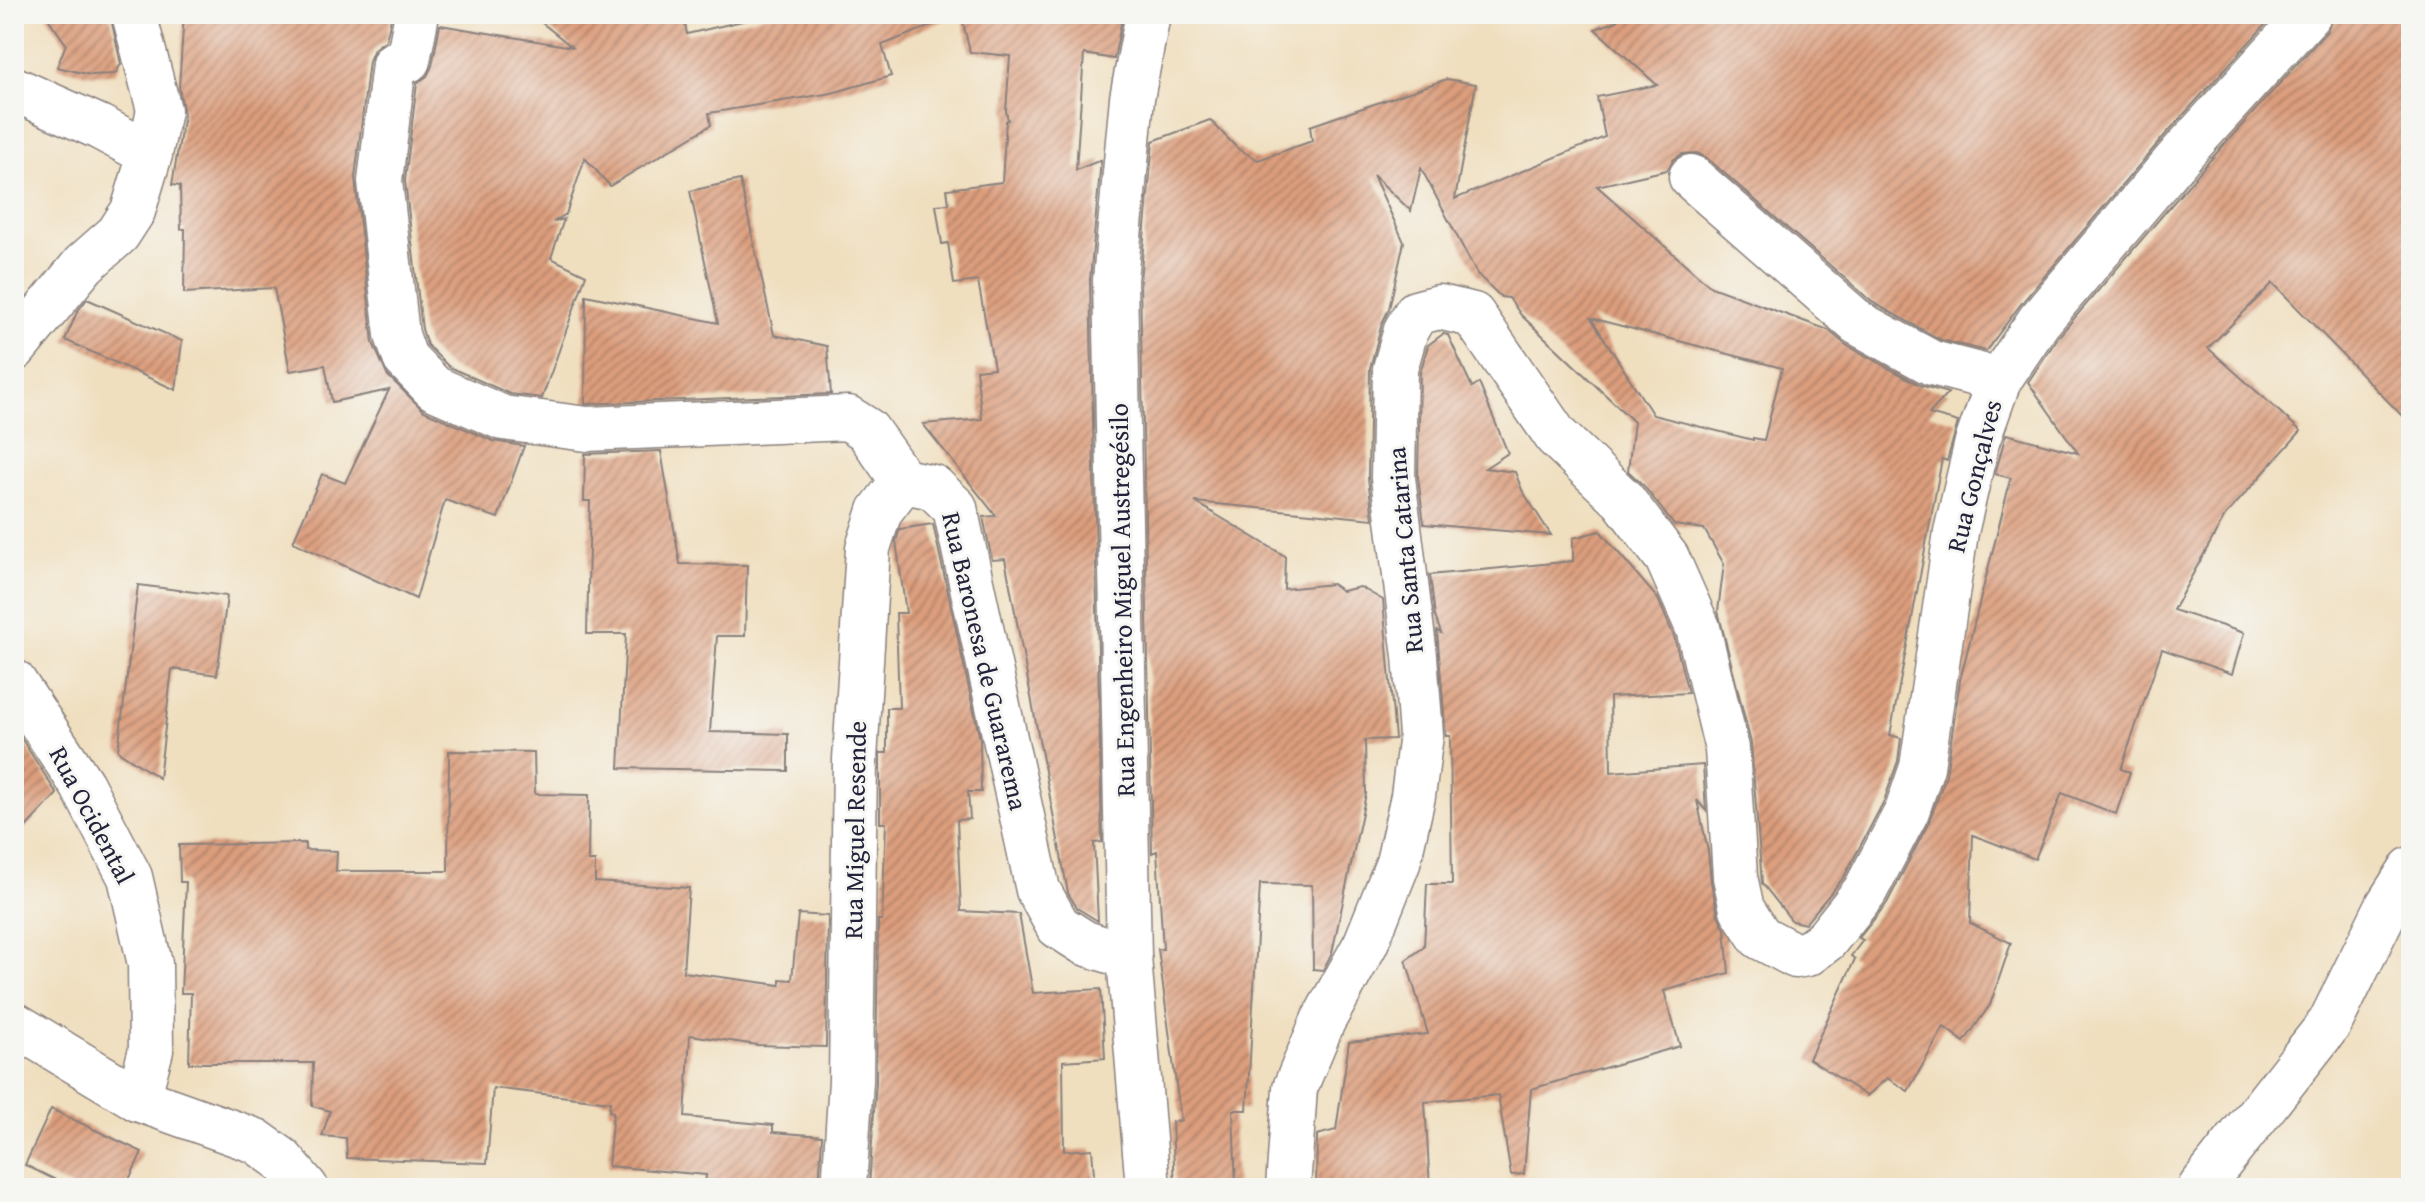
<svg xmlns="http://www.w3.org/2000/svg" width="2425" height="1202" viewBox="0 0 2425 1202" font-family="'Gentium Book Plus',serif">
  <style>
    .building { fill: url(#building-hatch); fill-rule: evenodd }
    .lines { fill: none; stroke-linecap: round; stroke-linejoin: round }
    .minor-casing { stroke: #89807d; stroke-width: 47 }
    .minor { stroke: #fff; stroke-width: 44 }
    .labels { text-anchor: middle; stroke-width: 6; stroke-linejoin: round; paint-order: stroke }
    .street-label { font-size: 26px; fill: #22223b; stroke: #f6f6f2 }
  </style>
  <defs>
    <pattern id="building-hatch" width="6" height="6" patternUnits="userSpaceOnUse" patternTransform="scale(2)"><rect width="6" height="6" fill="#dc9e7d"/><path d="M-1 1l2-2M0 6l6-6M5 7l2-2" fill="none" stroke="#b28068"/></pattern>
  </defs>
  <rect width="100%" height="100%" fill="#f6f6f2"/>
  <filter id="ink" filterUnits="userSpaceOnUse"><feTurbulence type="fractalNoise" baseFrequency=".0125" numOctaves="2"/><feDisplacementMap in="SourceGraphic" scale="16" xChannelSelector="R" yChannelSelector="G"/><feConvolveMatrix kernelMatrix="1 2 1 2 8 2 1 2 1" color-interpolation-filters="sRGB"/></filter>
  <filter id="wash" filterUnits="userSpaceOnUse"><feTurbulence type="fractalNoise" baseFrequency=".006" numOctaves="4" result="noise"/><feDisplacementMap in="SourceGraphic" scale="32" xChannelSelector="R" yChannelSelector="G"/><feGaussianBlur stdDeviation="1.8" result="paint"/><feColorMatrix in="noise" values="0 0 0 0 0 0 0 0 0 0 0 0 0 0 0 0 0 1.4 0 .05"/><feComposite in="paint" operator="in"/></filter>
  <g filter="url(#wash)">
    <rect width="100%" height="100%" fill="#f0dfbf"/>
    <g id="blocks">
      <!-- building -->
      <g class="building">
        <path d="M 45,14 L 110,14 L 121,64 L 115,74 L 91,75 L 57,67 L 66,44 Z"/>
        <path d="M 184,14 L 392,14 L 386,40 L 374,49 L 369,61 L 355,178 L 373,343 L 387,375 L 424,411 L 493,441 L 524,446 L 498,518 L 445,500 L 416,599 L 293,542 L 322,474 L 345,483 L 389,390 L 332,402 L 325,365 L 290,371 L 274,288 L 184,293 L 185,229 L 181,229 L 180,186 L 172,185 L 184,114 L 179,87 Z"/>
        <path d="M 531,14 L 683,14 L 687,34 L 772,14 L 955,14 L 956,16 L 882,45 L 891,76 L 832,93 L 709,113 L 711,125 L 610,186 L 585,158 L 566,214 L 553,222 L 564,219 L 551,258 L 586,275 L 542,398 L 510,394 L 449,367 L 427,345 L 422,329 L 405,181 L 417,83 L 427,76 L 432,66 L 440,25 L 572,47 Z"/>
        <path d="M 961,14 L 1123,14 L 1114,59 L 1084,54 L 1076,170 L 1101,160 L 1090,280 L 1102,842 L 1094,843 L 1098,921 L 1077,908 L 1068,893 L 1005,559 L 992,560 L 983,517 L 996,516 L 923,424 L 982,419 L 976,370 L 994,368 L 978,281 L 954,284 L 948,243 L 942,244 L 936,205 L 949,204 L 947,189 L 1002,182 L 1006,121 L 1008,120 L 1006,111 L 1010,56 L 970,52 Z"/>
        <path d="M 1616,14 L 2275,14 L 2165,135 L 2020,305 L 1986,351 L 1941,340 L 1872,302 L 1707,158 L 1697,153 L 1682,154 L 1673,160 L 1667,170 L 1597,186 L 1711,287 L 1828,330 L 1846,345 L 1920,385 L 1948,393 L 1929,414 L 1958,422 L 1947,461 L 1942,459 L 1890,735 L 1901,738 L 1898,761 L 1884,801 L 1844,877 L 1805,924 L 1792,921 L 1762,883 L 1751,743 L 1718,611 L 1724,564 L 1704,529 L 1674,525 L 1643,485 L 1628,471 L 1634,422 L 1521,315 L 1509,298 L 1501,297 L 1477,274 L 1421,168 L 1411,211 L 1373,175 L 1404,242 L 1389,309 L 1382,323 L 1370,368 L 1368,478 L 1373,519 L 1195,502 L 1285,556 L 1284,589 L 1332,584 L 1342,591 L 1360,587 L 1383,600 L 1395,739 L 1365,740 L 1366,794 L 1332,953 L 1323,970 L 1313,969 L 1312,885 L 1260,884 L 1247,1110 L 1233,1110 L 1236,1188 L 1175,1188 L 1172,1122 L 1181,1121 L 1158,949 L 1163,949 L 1157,851 L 1152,853 L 1140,281 L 1153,141 L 1210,120 L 1237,148 L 1258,160 L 1312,141 L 1310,126 L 1447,79 L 1476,84 L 1455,199 L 1605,137 L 1597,97 L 1657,85 L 1595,29 L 1617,21 ZM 1591,318 L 1782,368 L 1764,440 L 1753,438 L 1753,440 L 1653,415 Z"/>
        <path d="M 2333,14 L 2411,14 L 2411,425 L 2273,283 L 2208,348 L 2301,431 L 2225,516 L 2173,610 L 2244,633 L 2232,674 L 2162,649 L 2121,769 L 2130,772 L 2116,814 L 2062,793 L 2035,859 L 1973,835 L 1970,923 L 2011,943 L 1990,1005 L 1964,1042 L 1944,1027 L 1908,1091 L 1887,1078 L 1867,1096 L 1809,1059 L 1855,959 L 1851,956 L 1863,940 L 1859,938 L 1887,903 L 1929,822 L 1946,775 L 1960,680 L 2011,478 L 1995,474 L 2006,434 L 2078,453 L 2028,382 L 2059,336 L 2203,168 L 2327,31 Z"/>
        <path d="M 740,180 L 774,335 L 827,346 L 831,394 L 585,404 L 586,295 L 718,323 L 690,191 Z"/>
        <path d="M 87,299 L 182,341 L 176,390 L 65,340 L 77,312 Z"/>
        <path d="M 1443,334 L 1448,335 L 1472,387 L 1479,383 L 1508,453 L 1485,468 L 1515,472 L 1522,490 L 1551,535 L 1424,524 L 1418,477 L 1420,373 L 1428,345 Z"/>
        <path d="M 661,451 L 680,564 L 747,565 L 745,636 L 717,636 L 710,732 L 788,734 L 788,771 L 619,768 L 626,634 L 587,634 L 590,501 L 584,501 L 585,454 Z"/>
        <path d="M 933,524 L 980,739 L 981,792 L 968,792 L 970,819 L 957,820 L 961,911 L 1019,914 L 1033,993 L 1101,989 L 1105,1058 L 1063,1061 L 1064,1151 L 1092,1149 L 1095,1188 L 869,1188 L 876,1081 L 878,920 L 882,920 L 886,823 L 880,823 L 880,753 L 887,753 L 887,708 L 899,708 L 896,613 L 906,613 L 896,541 L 900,529 Z"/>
        <path d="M 1600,531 L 1658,599 L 1674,636 L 1688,693 L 1610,697 L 1611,772 L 1703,765 L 1706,811 L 1697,800 L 1708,851 L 1711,882 L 1718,915 L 1725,929 L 1729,973 L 1664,991 L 1680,1046 L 1531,1089 L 1524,1174 L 1511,1175 L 1498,1095 L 1425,1102 L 1430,1188 L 1316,1188 L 1317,1135 L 1336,1130 L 1349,1042 L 1428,1034 L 1406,960 L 1424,947 L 1427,884 L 1452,884 L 1450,736 L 1446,736 L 1437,631 L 1441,633 L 1435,616 L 1430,575 L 1573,561 L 1573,538 Z"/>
        <path d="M 138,585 L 227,596 L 217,675 L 172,669 L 159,778 L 118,751 Z"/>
        <path d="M 14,727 L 57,794 L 14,840 Z"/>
        <path d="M 449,751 L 534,752 L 535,794 L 589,795 L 588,861 L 595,861 L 595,882 L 689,888 L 683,972 L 780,985 L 780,979 L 792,980 L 798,914 L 828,916 L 826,1047 L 757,1045 L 690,1035 L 685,1117 L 773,1125 L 773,1132 L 822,1136 L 819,1188 L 705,1188 L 706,1175 L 608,1166 L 613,1112 L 609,1111 L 610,1102 L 493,1088 L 487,1163 L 347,1158 L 346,1138 L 322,1136 L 330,1111 L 312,1106 L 313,1063 L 189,1063 L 191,993 L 181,993 L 186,882 L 180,882 L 179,845 L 305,843 L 305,850 L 337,851 L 336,871 L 448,871 Z"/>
        <path d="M 51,1109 L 142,1152 L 125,1188 L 72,1188 L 25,1165 Z"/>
      </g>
    </g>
  </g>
  <g filter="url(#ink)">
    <use href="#blocks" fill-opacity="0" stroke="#89807d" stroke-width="2"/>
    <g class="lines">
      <!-- minor casing -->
      <g class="minor-casing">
        <g id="minor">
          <path d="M 134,14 L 159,110 L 150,154"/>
          <path d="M 417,14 L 408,60 L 394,64 L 380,181 L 397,335 L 405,358 L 434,388 L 503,418 L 587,429 L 848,418 L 867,430 L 903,481 L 933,487 L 955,508 L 1038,890 L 1058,926 L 1085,943 L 1129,957"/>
          <path d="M 14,89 L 99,127 L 150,154 L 133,211 L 118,234 L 84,264 L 14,349"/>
          <path d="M 1691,177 L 1858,323 L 1932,363 L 1999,380"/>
          <path d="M 14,682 L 82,785 L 130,877 L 150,964 L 151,1050 L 138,1099"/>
          <path d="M 14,1024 L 138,1099 L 256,1141 L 281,1159 L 306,1188"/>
          <path d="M 844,1188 L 851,1081 L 855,759 L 868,548 L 880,511 L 903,481"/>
          <path d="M 1148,1188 L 1129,957 L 1115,280 L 1132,98 L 1148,14"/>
          <path d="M 1288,1188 L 1295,1088 L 1323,1021 L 1366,943 L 1398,863 L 1413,796 L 1421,735 L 1415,656 L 1393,478 L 1395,369 L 1406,330 L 1416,313 L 1439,307 L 1473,315 L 1556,436 L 1623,500 L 1667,558 L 1698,628 L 1727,749 L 1735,877 L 1742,909 L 1760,937 L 1796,956 L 1807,954 L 1826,940 L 1865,891 L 1907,811 L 1922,767 L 1956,532 L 1977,442 L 1999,380 L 2039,321 L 2184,151 L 2309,14"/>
          <path d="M 2200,1188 L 2330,1023 L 2388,905 L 2411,869"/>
        </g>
      </g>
      <!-- minor -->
      <use href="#minor" class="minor"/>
    </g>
  </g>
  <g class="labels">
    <!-- street labels -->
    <g class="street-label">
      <text transform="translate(1974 476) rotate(-76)" y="9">Rua Gonçalves</text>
      <text transform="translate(1405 550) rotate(-95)" y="9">Rua Santa Catarina</text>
      <text transform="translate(1122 600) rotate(-91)" y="9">Rua Engenheiro Miguel Austregésilo</text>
      <text transform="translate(985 661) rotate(77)" y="9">Rua Baronesa de Guararema</text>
      <text transform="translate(92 815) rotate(62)" y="9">Rua Ocidental</text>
      <text transform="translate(855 830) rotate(-89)" y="9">Rua Miguel Resende</text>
    </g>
  </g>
  <!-- margin -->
  <rect width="2425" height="1202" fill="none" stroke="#f6f6f2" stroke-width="48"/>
</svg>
